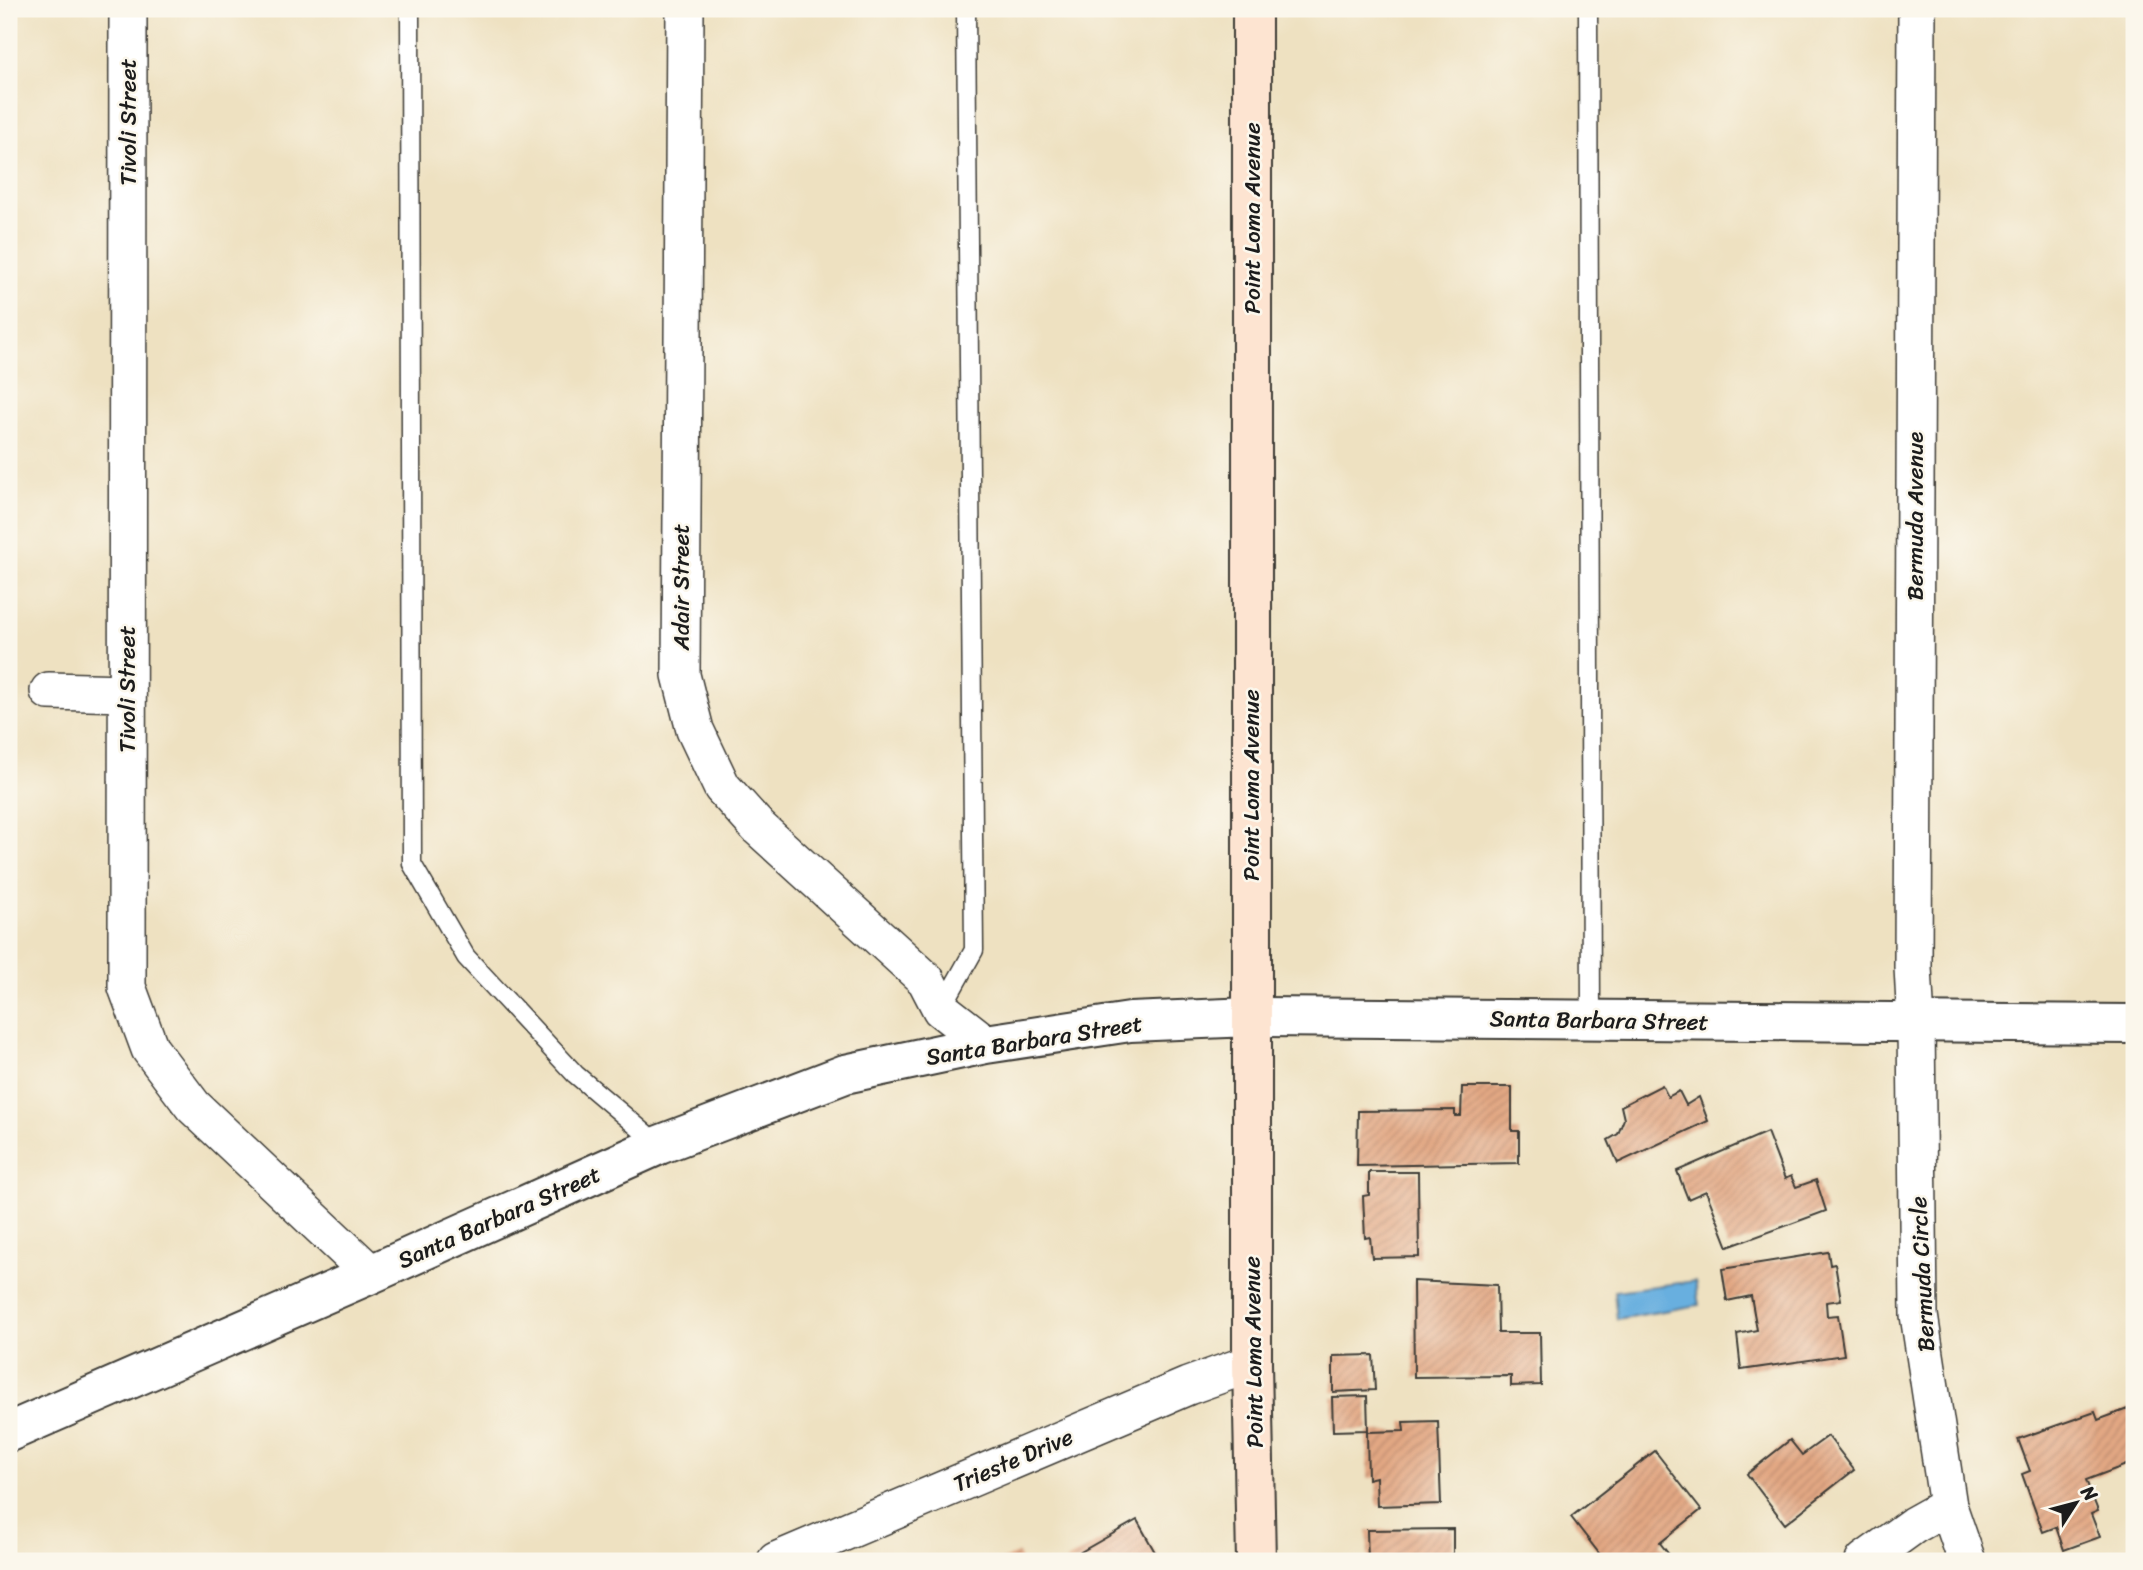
<svg xmlns="http://www.w3.org/2000/svg" width="2143" height="1570" viewBox="0 0 2143 1570" font-family="Sriracha,sans-serif">
  <style>
    .water { fill: #68afdf; stroke: #42667e; stroke-width: 2 }
    .building { fill: url(#building-hatch) }
    .lines { fill: none; stroke-linecap: round; stroke-linejoin: round }
    .service-casing { stroke: #3c3a35; stroke-width: 21 }
    .minor-casing { stroke: #3c3a35; stroke-width: 40 }
    .tertiary-casing { stroke: #3c3a35; stroke-width: 42 }
    .secondary-casing { stroke: #3c3a35; stroke-width: 42 }
    .service { stroke: #fff; stroke-width: 18 }
    .minor { stroke: #fff; stroke-width: 37 }
    .tertiary { stroke: #fff; stroke-width: 38 }
    .secondary { stroke: #fde4d1; stroke-width: 38 }
    .labels { text-anchor: middle; stroke-width: 5; stroke-linejoin: round; paint-order: stroke }
    .street-label { font-size: 23px; fill: #1c1c1c; stroke: #fbf7ec }
  </style>
  <defs>
    <pattern id="building-hatch" width="6" height="6" patternUnits="userSpaceOnUse" patternTransform="scale(1.75)"><rect width="6" height="6" fill="#e2a783"/><path d="M-1 1l2-2M0 6l6-6M5 7l2-2" fill="none" stroke="#c18f71"/></pattern>
  </defs>
  <rect width="100%" height="100%" fill="#fbf7ec"/>
  <filter id="ink" filterUnits="userSpaceOnUse"><feTurbulence type="fractalNoise" baseFrequency=".0143" numOctaves="2"/><feDisplacementMap in="SourceGraphic" scale="14" xChannelSelector="R" yChannelSelector="G"/><feConvolveMatrix kernelMatrix="1 2 1 2 8 2 1 2 1" color-interpolation-filters="sRGB"/></filter>
  <filter id="wash" filterUnits="userSpaceOnUse"><feTurbulence type="fractalNoise" baseFrequency=".00686" numOctaves="4" result="noise"/><feDisplacementMap in="SourceGraphic" scale="28" xChannelSelector="R" yChannelSelector="G"/><feGaussianBlur stdDeviation="1.57" result="paint"/><feColorMatrix in="noise" values="0 0 0 0 0 0 0 0 0 0 0 0 0 0 0 0 0 1.4 0 .05"/><feComposite in="paint" operator="in"/></filter>
  <g filter="url(#wash)">
    <rect width="100%" height="100%" fill="#eee1c1"/>
    <!-- water -->
    <path class="water" d="M 1695,1281 L 1699,1305 L 1617,1319 L 1614,1291 Z"/>
    <g id="blocks">
      <!-- building -->
      <g class="building">
        <path d="M 1662,1085 L 1668,1097 L 1679,1091 L 1686,1105 L 1699,1097 L 1708,1121 L 1618,1163 L 1608,1140 L 1618,1134 L 1624,1119 L 1621,1106 Z"/>
        <path d="M 1462,1087 L 1512,1087 L 1512,1131 L 1519,1131 L 1519,1163 L 1357,1166 L 1358,1111 L 1455,1110 L 1455,1116 L 1461,1116 Z"/>
        <path d="M 1767,1132 L 1785,1179 L 1791,1176 L 1796,1187 L 1816,1180 L 1826,1211 L 1728,1247 L 1706,1191 L 1688,1199 L 1677,1171 Z"/>
        <path d="M 1369,1172 L 1418,1172 L 1419,1257 L 1372,1258 L 1370,1237 L 1365,1238 L 1363,1196 L 1369,1195 Z"/>
        <path d="M 1828,1252 L 1830,1265 L 1835,1264 L 1841,1300 L 1826,1302 L 1827,1316 L 1838,1315 L 1844,1355 L 1741,1370 L 1737,1334 L 1757,1330 L 1751,1296 L 1727,1301 L 1722,1269 Z"/>
        <path d="M 1413,1281 L 1497,1285 L 1498,1333 L 1540,1333 L 1541,1385 L 1511,1386 L 1511,1376 L 1414,1377 Z"/>
        <path d="M 1373,1355 L 1375,1390 L 1333,1392 L 1333,1356 Z"/>
        <path d="M 1367,1396 L 1368,1430 L 1333,1431 L 1332,1397 Z"/>
        <path d="M 2133,1407 L 2134,1462 L 2086,1480 L 2098,1511 L 2091,1514 L 2100,1537 L 2064,1550 L 2056,1527 L 2043,1532 L 2022,1474 L 2030,1471 L 2018,1439 L 2095,1412 L 2098,1420 Z"/>
        <path d="M 1438,1421 L 1441,1504 L 1377,1506 L 1376,1477 L 1368,1479 L 1367,1432 L 1404,1431 L 1403,1422 Z"/>
        <path d="M 1828,1436 L 1854,1470 L 1785,1524 L 1747,1474 L 1790,1440 L 1802,1455 Z"/>
        <path d="M 1655,1451 L 1701,1510 L 1660,1543 L 1674,1561 L 1605,1561 L 1571,1517 Z"/>
        <path d="M 1137,1520 L 1160,1561 L 1065,1561 Z"/>
        <path d="M 1453,1529 L 1453,1561 L 1368,1561 L 1367,1530 Z"/>
        <path d="M 1018,1553 L 1021,1561 L 1001,1561 Z"/>
      </g>
    </g>
  </g>
  <g filter="url(#ink)">
    <use href="#blocks" fill-opacity="0" stroke="#3c3a35" stroke-width="2"/>
    <g class="lines">
      <!-- service casing -->
      <g class="service-casing">
        <g id="service">
          <path d="M 410,9 L 412,864 L 466,957 L 575,1074 L 659,1145"/>
          <path d="M 1588,9 L 1591,1020"/>
          <path d="M 941,1009 L 974,950 L 966,9"/>
        </g>
      </g>
      <!-- minor casing -->
      <g class="minor-casing">
        <g id="minor">
          <path d="M 128,9 L 127,987 L 150,1049 L 193,1106 L 371,1274"/>
          <path d="M 685,9 L 681,675 L 695,730 L 722,787 L 758,827 L 926,980 L 941,1009 L 986,1044"/>
          <path d="M 1917,9 L 1913,967 L 1916,1023 L 1919,1315 L 1948,1506 L 1967,1561"/>
          <path d="M 49,691 L 127,693"/>
          <path d="M 776,1561 L 1188,1386 L 1252,1363"/>
          <path d="M 1864,1561 L 1914,1525 L 1948,1506"/>
        </g>
      </g>
      <!-- tertiary casing -->
      <g class="tertiary-casing">
        <path id="tertiary" d="M 9,1432 L 371,1274 L 659,1145 L 845,1074 L 986,1044 L 1130,1022 L 1251,1017 L 2134,1024"/>
      </g>
      <!-- secondary casing -->
      <g class="secondary-casing">
        <path id="secondary" d="M 1252,9 L 1252,1363 L 1256,1561"/>
      </g>
      <!-- service -->
      <use href="#service" class="service"/>
      <!-- minor -->
      <use href="#minor" class="minor"/>
      <!-- tertiary -->
      <use href="#tertiary" class="tertiary"/>
      <!-- secondary -->
      <use href="#secondary" class="secondary"/>
    </g>
  </g>
  <g class="labels">
    <!-- street labels -->
    <g class="street-label">
      <text transform="translate(128 122) rotate(-90)" y="8">Tivoli Street</text>
      <text transform="translate(1252 218) rotate(-90)" y="8">Point Loma Avenue</text>
      <text transform="translate(1915 516) rotate(-90)" y="8">Bermuda Avenue</text>
      <text transform="translate(681 587) rotate(-90)" y="8">Adair Street</text>
      <text transform="translate(127 689) rotate(-90)" y="8">Tivoli Street</text>
      <text transform="translate(1251 785) rotate(-90)" y="8">Point Loma Avenue</text>
      <text transform="translate(1599 1020) rotate(1)" y="8">Santa Barbara Street</text>
      <text transform="translate(1034 1040) rotate(-9)" y="8">Santa Barbara Street</text>
      <text transform="translate(499 1217) rotate(-24)" y="8">Santa Barbara Street</text>
      <text transform="translate(1922 1274) rotate(-93)" y="8">Bermuda Circle</text>
      <text transform="translate(1253 1352) rotate(-91)" y="8">Point Loma Avenue</text>
      <text transform="translate(1013 1460) rotate(-23)" y="8">Trieste Drive</text>
    </g>
  </g>
  <!-- margin -->
  <rect width="2143" height="1570" fill="none" stroke="#fbf7ec" stroke-width="35"/>
  <!-- north arrow -->
  <g transform="translate(2076 1503) rotate(54)" stroke="#fbf7ec" stroke-width="5" paint-order="stroke">
  <path d="M0-5L12 26L0 18L-12 26Z" fill="#1c1c1c"/>
  <text y="-10" font-size="19" font-weight="bold" text-anchor="middle" fill="#1c1c1c">N</text>
  </g>
</svg>
